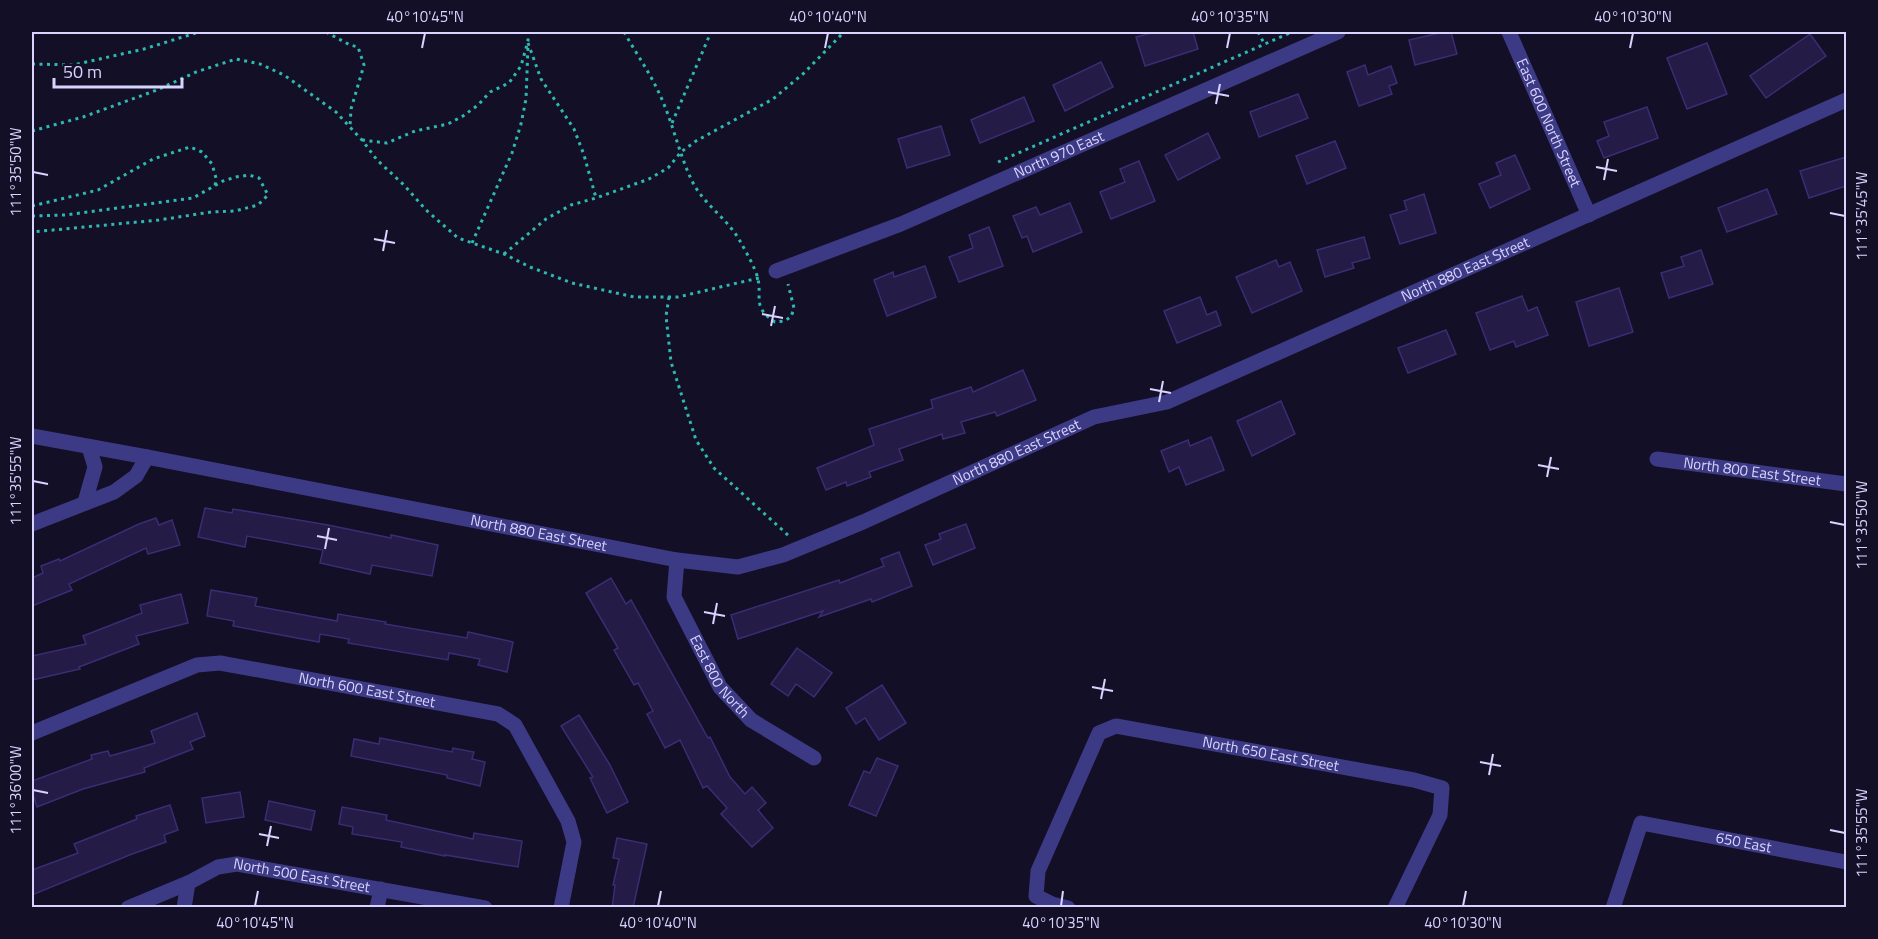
<svg xmlns="http://www.w3.org/2000/svg" width="1878" height="939" viewBox="0 0 1878 939" font-family="'Titillium Web',sans-serif">
  <style>
    .building { fill: #241b47; stroke: #3b2d73; stroke-width: 1.5 }
    .lines { fill: none; stroke-linecap: round; stroke-linejoin: round }
    .path { stroke: #2fb8b0; stroke-width: 3; stroke-dasharray: 3 4.5; stroke-linecap: butt }
    .minor { stroke: #3d3a85; stroke-width: 15 }
    .ticks { fill: none; stroke: #d9d4ff; stroke-width: 2 }
    .labels { text-anchor: middle; stroke-width: 4.5; stroke-linejoin: round; paint-order: stroke }
    .street-label { font-size: 15px; fill: #d9d4ff; stroke: #130f26 }
    .neatline { fill: none; stroke: #d9d4ff; stroke-width: 2 }
    .ticks-label { font-size: 15px; text-anchor: middle; fill: #d9d4ff }
  </style>
  <rect width="100%" height="100%" fill="#130f26"/>
  <!-- building -->
  <g class="building">
    <path d="M 1155,32 L 1193,32 L 1198,49 L 1145,66 L 1136,37 Z"/>
    <path d="M 1444,32 L 1451,32 L 1457,54 L 1415,65 L 1409,40 Z"/>
    <path d="M 1810,34 L 1826,56 L 1766,98 L 1750,76 Z"/>
    <path d="M 1707,43 L 1727,94 L 1687,109 L 1667,58 Z"/>
    <path d="M 1101,62 L 1113,87 L 1065,111 L 1053,85 Z"/>
    <path d="M 1365,65 L 1368,75 L 1391,66 L 1397,83 L 1389,86 L 1392,94 L 1359,106 L 1347,72 Z"/>
    <path d="M 1298,94 L 1308,118 L 1259,137 L 1250,112 Z"/>
    <path d="M 1024,97 L 1034,121 L 980,143 L 971,120 Z"/>
    <path d="M 1647,107 L 1658,138 L 1604,158 L 1597,141 L 1609,136 L 1604,122 Z"/>
    <path d="M 941,126 L 950,155 L 907,168 L 898,139 Z"/>
    <path d="M 1208,133 L 1220,158 L 1178,180 L 1165,155 Z"/>
    <path d="M 1335,141 L 1346,168 L 1307,184 L 1296,156 Z"/>
    <path d="M 1515,155 L 1530,189 L 1490,208 L 1479,184 L 1501,175 L 1496,163 Z"/>
    <path d="M 1846,157 L 1846,186 L 1809,198 L 1800,171 Z"/>
    <path d="M 1139,161 L 1155,201 L 1111,219 L 1100,192 L 1125,182 L 1120,169 Z"/>
    <path d="M 1767,189 L 1777,214 L 1727,232 L 1718,208 Z"/>
    <path d="M 1424,194 L 1436,233 L 1400,244 L 1390,215 L 1407,210 L 1404,201 Z"/>
    <path d="M 1070,203 L 1082,232 L 1033,252 L 1027,236 L 1022,238 L 1013,216 L 1036,207 L 1040,215 Z"/>
    <path d="M 989,227 L 1003,266 L 959,282 L 949,257 L 973,248 L 969,235 Z"/>
    <path d="M 1364,237 L 1370,258 L 1352,263 L 1354,268 L 1325,277 L 1317,250 Z"/>
    <path d="M 1701,250 L 1713,284 L 1669,298 L 1661,273 L 1684,266 L 1681,257 Z"/>
    <path d="M 1276,260 L 1279,267 L 1290,262 L 1302,291 L 1252,313 L 1236,277 Z"/>
    <path d="M 925,266 L 936,297 L 887,316 L 874,280 L 893,272 L 894,277 Z"/>
    <path d="M 1619,288 L 1633,332 L 1589,346 L 1576,302 Z"/>
    <path d="M 1522,296 L 1528,311 L 1537,307 L 1548,335 L 1516,347 L 1514,341 L 1490,350 L 1476,313 Z"/>
    <path d="M 1200,297 L 1207,315 L 1216,311 L 1221,325 L 1177,343 L 1164,311 Z"/>
    <path d="M 1446,330 L 1456,354 L 1408,373 L 1398,348 Z"/>
    <path d="M 1023,370 L 1036,400 L 997,416 L 995,412 L 961,422 L 965,433 L 943,439 L 942,434 L 899,449 L 903,460 L 869,472 L 871,477 L 847,486 L 846,482 L 826,490 L 817,468 L 874,445 L 869,429 L 933,408 L 931,400 L 971,387 L 973,392 Z"/>
    <path d="M 1281,401 L 1295,434 L 1252,456 L 1237,421 Z"/>
    <path d="M 1211,437 L 1224,470 L 1186,485 L 1179,467 L 1169,472 L 1161,451 L 1188,440 L 1190,446 Z"/>
    <path d="M 205,508 L 232,513 L 233,509 L 328,525 L 391,538 L 391,535 L 438,545 L 432,576 L 372,565 L 370,574 L 320,563 L 323,550 L 247,536 L 245,547 L 198,537 Z"/>
    <path d="M 156,518 L 159,525 L 172,520 L 180,545 L 148,554 L 146,548 L 69,584 L 72,590 L 32,606 L 32,578 L 43,573 L 41,566 L 59,559 L 60,561 L 139,524 Z"/>
    <path d="M 966,524 L 975,548 L 933,565 L 925,545 L 941,539 L 939,534 Z"/>
    <path d="M 899,552 L 912,586 L 872,602 L 871,599 L 819,617 L 823,611 L 738,639 L 731,615 L 839,580 L 840,583 L 884,566 L 881,559 Z"/>
    <path d="M 611,578 L 626,604 L 631,600 L 708,738 L 710,737 L 730,777 L 745,794 L 752,787 L 766,803 L 758,810 L 773,828 L 752,847 L 721,814 L 727,808 L 707,786 L 703,788 L 680,740 L 665,748 L 647,714 L 653,711 L 638,683 L 634,685 L 614,650 L 618,648 L 586,593 Z"/>
    <path d="M 211,590 L 257,598 L 255,606 L 337,621 L 338,614 L 386,622 L 385,624 L 467,638 L 468,632 L 513,642 L 507,672 L 478,665 L 480,659 L 449,653 L 448,660 L 348,643 L 349,639 L 320,634 L 319,642 L 233,626 L 234,621 L 207,616 Z"/>
    <path d="M 181,594 L 188,623 L 136,636 L 139,644 L 79,667 L 80,669 L 32,680 L 32,656 L 86,644 L 83,636 L 142,613 L 140,605 Z"/>
    <path d="M 797,648 L 832,673 L 814,697 L 796,684 L 788,696 L 771,684 Z"/>
    <path d="M 882,685 L 906,723 L 879,740 L 865,718 L 856,724 L 846,708 Z"/>
    <path d="M 197,713 L 205,736 L 190,742 L 193,749 L 144,768 L 145,772 L 83,789 L 37,807 L 32,791 L 32,781 L 92,759 L 91,755 L 108,751 L 110,756 L 155,743 L 151,731 Z"/>
    <path d="M 579,715 L 610,765 L 628,802 L 607,813 L 590,778 L 593,777 L 561,726 Z"/>
    <path d="M 380,738 L 452,752 L 453,748 L 474,752 L 472,759 L 485,762 L 480,786 L 447,778 L 447,775 L 351,756 L 354,739 L 379,744 Z"/>
    <path d="M 877,758 L 898,766 L 876,816 L 849,805 L 864,771 L 870,773 Z"/>
    <path d="M 240,792 L 244,817 L 206,823 L 202,798 Z"/>
    <path d="M 269,801 L 315,811 L 311,830 L 265,820 Z"/>
    <path d="M 170,805 L 178,830 L 164,835 L 166,842 L 132,854 L 32,895 L 32,870 L 78,853 L 74,844 L 137,819 L 136,816 Z"/>
    <path d="M 342,807 L 387,815 L 386,820 L 473,839 L 474,833 L 522,841 L 518,867 L 445,855 L 445,856 L 401,847 L 402,842 L 352,834 L 353,827 L 339,824 Z"/>
    <path d="M 617,838 L 647,844 L 633,908 L 612,908 L 615,885 L 613,885 L 619,859 L 613,858 Z"/>
  </g>
  <g class="lines">
    <!-- path -->
    <g class="path">
      <path d="M 326,32 L 350,45 L 358,47 L 364,65 L 351,109 L 350,126"/>
      <path d="M 624,32 C 636,53 650,73 660,95 C 673,123 679,154 692,181 C 704,205 727,218 740,241 C 746,252 755,267 758,279 C 762,298 752,307 775,322 L 784,321 L 791,317 L 794,308 L 788,284"/>
      <path d="M 1258,32 L 1265,45"/>
      <path d="M 528,43 L 541,79 L 574,129 L 584,155 L 596,198"/>
      <path d="M 32,64 L 73,65 L 144,49 L 199,32"/>
      <path d="M 672,123 L 711,32"/>
      <path d="M 32,131 L 83,117 L 157,90 L 196,72 L 236,59 L 260,64 L 284,75 L 336,112 L 362,140 L 377,160 L 404,185 L 426,210 L 458,238 L 504,254 L 530,267 L 572,283 L 634,297 L 678,297 L 763,277"/>
      <path d="M 362,140 L 387,143 L 415,131 L 448,124 L 463,116 L 478,105 L 490,92 L 509,83 L 521,66 L 528,41 L 528,32"/>
      <path d="M 998,162 L 1292,32"/>
      <path d="M 32,206 L 98,190 L 153,159 L 190,147 L 202,152 L 212,164 L 216,178 L 215,186"/>
      <path d="M 32,216 L 65,215 L 193,198 L 223,181 L 236,177 L 249,175 L 259,178 L 268,195 L 258,205 L 235,211 L 211,212 L 159,220 L 32,232"/>
      <path d="M 472,243 L 512,153 L 521,124 L 526,99 L 528,46"/>
      <path d="M 504,254 L 546,219 L 571,205 L 596,198 L 649,179 L 668,168 L 681,152 L 696,141 L 773,99 L 804,73 L 844,32"/>
      <path d="M 669,297 L 666,316 L 671,362 L 696,440 L 714,468 L 789,536"/>
    </g>
    <!-- minor -->
    <g class="minor">
      <path id="s1" d="M 1509,32 L 1589,215"/>
      <path id="s2" d="M 776,271 L 901,224 L 1338,32"/>
      <path id="s3" d="M 32,436 L 147,457 L 677,560 L 738,567 L 783,555 L 863,522 L 1094,417 L 1167,402 L 1846,100"/>
      <path id="s4" d="M 1657,459 L 1846,484"/>
      <path d="M 85,502 L 95,467 L 89,447"/>
      <path d="M 32,524 L 114,492 L 136,476 L 147,457"/>
      <path id="s5" d="M 677,560 L 674,597 L 720,687 L 751,720 L 814,758"/>
      <path id="s6" d="M 32,733 L 197,665 L 220,663 L 498,714 L 515,725 L 568,821 L 574,842 L 561,908"/>
      <path id="s7" d="M 128,908 L 188,883 L 218,867 L 237,864 L 485,908"/>
      <path d="M 184,908 L 188,883"/>
      <path d="M 377,908 L 381,889"/>
      <path id="s8" d="M 1068,908 L 1052,904 L 1036,896 L 1038,871 L 1099,733 L 1116,726 L 1414,780 L 1442,788 L 1440,815 L 1395,908"/>
      <path id="s9" d="M 1613,908 L 1641,823 L 1846,862"/>
    </g>
  </g>
  <!-- ticks -->
  <path class="ticks" d="M 422,48 L 425,33M 825,48 L 828,33M 1227,48 L 1230,33M 1630,48 L 1633,33M 1208,92 L 1229,96M 1216,104 L 1220,84M 1596,167 L 1617,171M 33,172 L 48,175M 1604,180 L 1608,159M 1830,213 L 1845,216M 374,239 L 395,243M 383,251 L 387,230M 762,314 L 783,318M 771,326 L 775,306M 1150,389 L 1171,393M 1159,402 L 1163,381M 1538,465 L 1559,469M 1547,477 L 1551,457M 33,481 L 48,484M 1830,522 L 1845,525M 317,536 L 337,540M 325,549 L 329,528M 704,612 L 725,616M 713,624 L 717,603M 1092,687 L 1113,691M 1101,699 L 1105,679M 1480,762 L 1501,766M 1489,775 L 1493,754M 33,790 L 48,793M 1830,830 L 1845,833M 259,834 L 279,838M 267,846 L 271,826M 255,906 L 258,891M 658,906 L 661,891M 1061,906 L 1063,891M 1463,906 L 1466,891"/>
  <g class="labels">
    <!-- street labels -->
    <g class="street-label">
      <text dy="5" stroke="none"><textPath href="#s1" startOffset="99">East 600 North Street</textPath></text>
      <text dy="5" stroke="none"><textPath href="#s2" startOffset="306">North 970 East</textPath></text>
      <text dy="5" stroke="none"><textPath href="#s3" startOffset="1506">North 880 East Street</textPath></text>
      <text dy="5" stroke="none"><textPath href="#s3" startOffset="1020">North 880 East Street</textPath></text>
      <text dy="5" stroke="none"><textPath href="#s4" startOffset="96">North 800 East Street</textPath></text>
      <text dy="5" stroke="none"><textPath href="#s3" startOffset="516">North 880 East Street</textPath></text>
      <text dy="5" stroke="none"><textPath href="#s5" startOffset="129">East 800 North</textPath></text>
      <text dy="5" stroke="none"><textPath href="#s6" startOffset="351">North 600 East Street</textPath></text>
      <text dy="5" stroke="none"><textPath href="#s8" startOffset="386">North 650 East Street</textPath></text>
      <text dy="5" stroke="none"><textPath href="#s9" startOffset="194">650 East</textPath></text>
      <text dy="5" stroke="none"><textPath href="#s7" startOffset="184">North 500 East Street</textPath></text>
    </g>
  </g>
  <!-- border -->
  <rect width="1878" height="939" fill="none" stroke="#130f26" stroke-width="66"/>
  <!-- scale -->
  <path d="M54 78v9h128v-9" fill="none" stroke="#d9d4ff" stroke-width="3"/>
  <text x="63" y="78" font-size="18" fill="#d9d4ff" stroke="#130f26" stroke-width="4.5" paint-order="stroke">50 m</text>
  <rect x="33" y="33" width="1812" height="873" class="neatline"/>
  <g class="ticks-label">
    <text x="425" y="22">40°10'45"N</text>
    <text x="828" y="22">40°10'40"N</text>
    <text x="1230" y="22">40°10'35"N</text>
    <text x="1633" y="22">40°10'30"N</text>
    <text transform="translate(16 172) rotate(-90)" y="5">111°35'50"W</text>
    <text transform="translate(1862 216) rotate(-90)" y="5">111°35'45"W</text>
    <text transform="translate(16 481) rotate(-90)" y="5">111°35'55"W</text>
    <text transform="translate(1862 525) rotate(-90)" y="5">111°35'50"W</text>
    <text transform="translate(16 790) rotate(-90)" y="5">111°36'00"W</text>
    <text transform="translate(1862 833) rotate(-90)" y="5">111°35'55"W</text>
    <text x="255" y="928">40°10'45"N</text>
    <text x="658" y="928">40°10'40"N</text>
    <text x="1061" y="928">40°10'35"N</text>
    <text x="1463" y="928">40°10'30"N</text>
  </g>
</svg>
